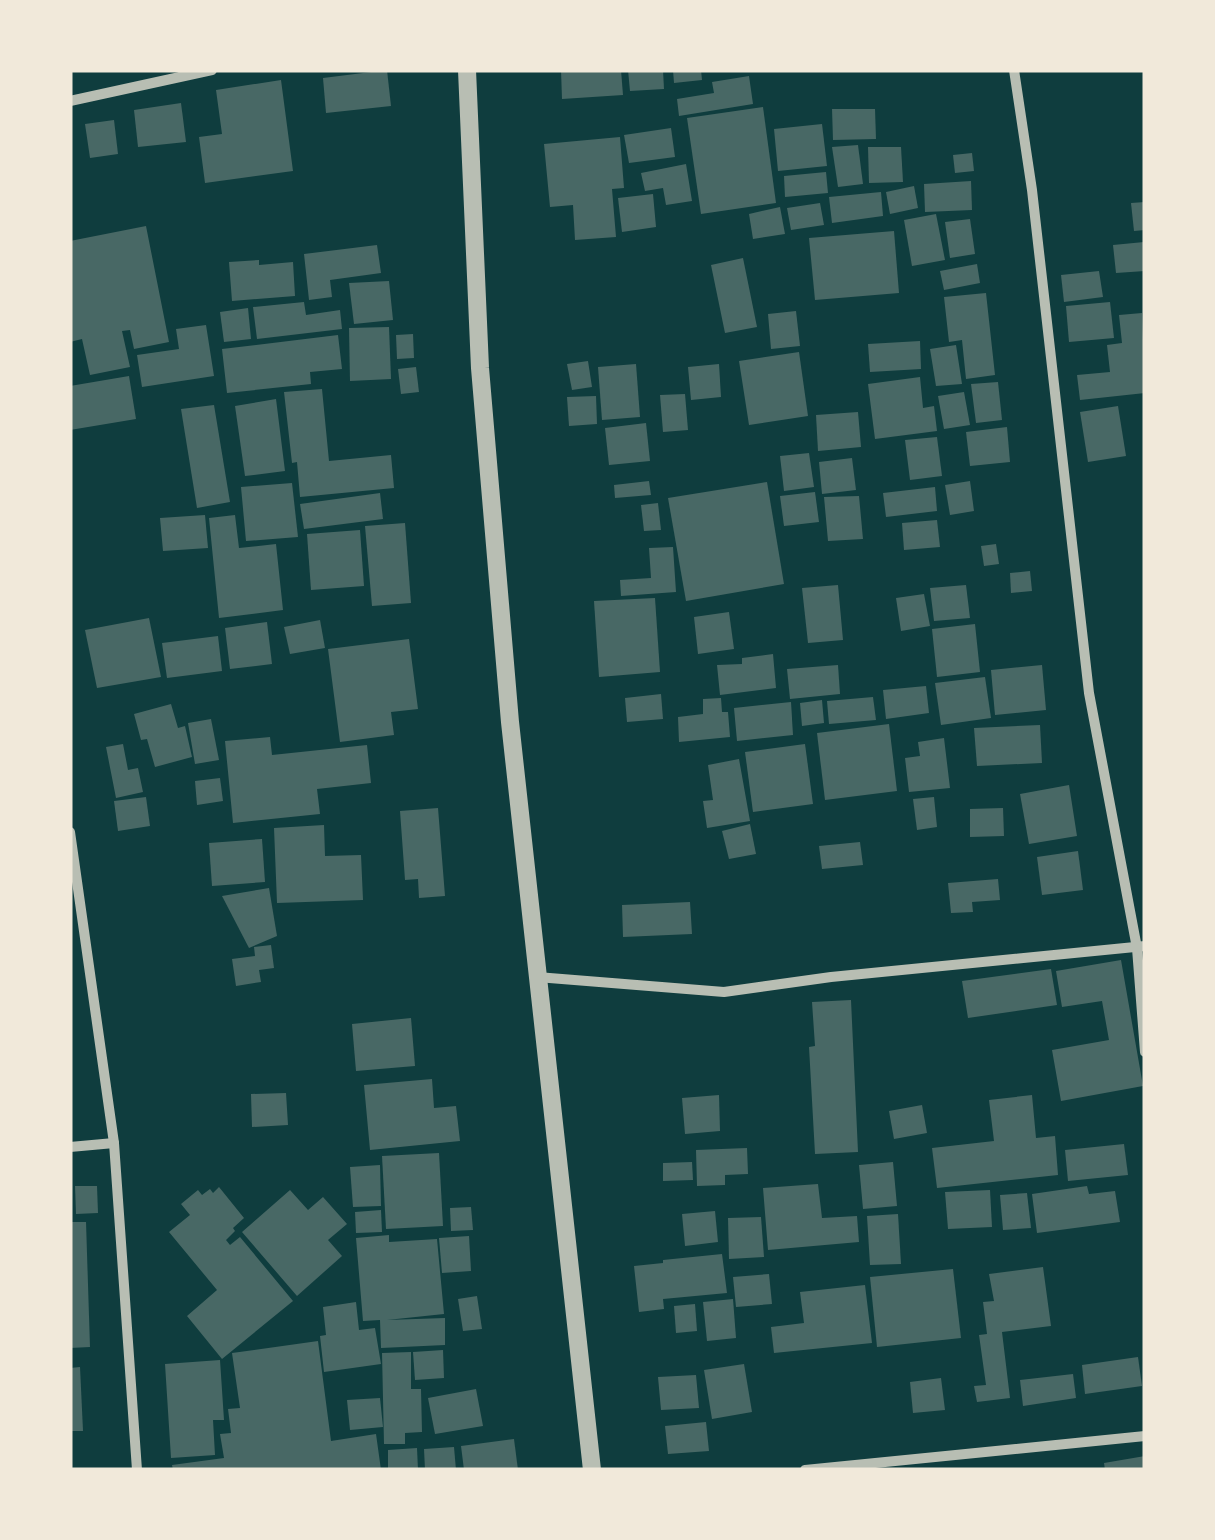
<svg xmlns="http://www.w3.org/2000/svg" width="1215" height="1540" viewBox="0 0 1215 1540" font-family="'DM Sans',sans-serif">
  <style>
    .building { fill: #486865 }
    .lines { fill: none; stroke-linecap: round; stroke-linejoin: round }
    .minor { stroke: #b8beb3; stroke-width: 10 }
    .tertiary { stroke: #b8beb3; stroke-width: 18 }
  </style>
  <rect width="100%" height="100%" fill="#0f3d3e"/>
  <!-- building -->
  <g class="building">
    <path d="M 387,70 L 391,106 L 326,113 L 323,78 Z"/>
    <path d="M 561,70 L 621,70 L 623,95 L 562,99 Z"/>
    <path d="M 628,70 L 663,70 L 664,89 L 630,91 Z"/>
    <path d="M 673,70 L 701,70 L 702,80 L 674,83 Z"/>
    <path d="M 749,76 L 753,104 L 679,116 L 677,99 L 714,93 L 712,82 Z"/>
    <path d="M 281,80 L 293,171 L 205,183 L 199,137 L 222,134 L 216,90 Z"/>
    <path d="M 181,103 L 186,142 L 138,147 L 134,110 Z"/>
    <path d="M 763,107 L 776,203 L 701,214 L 687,118 Z"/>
    <path d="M 832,109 L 875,109 L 876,139 L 833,140 Z"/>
    <path d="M 114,120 L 118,154 L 90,158 L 85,124 Z"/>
    <path d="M 822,124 L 827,166 L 778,171 L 774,129 Z"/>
    <path d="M 671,128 L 675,157 L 629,163 L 624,135 Z"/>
    <path d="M 620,137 L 624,188 L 612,189 L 616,237 L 575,240 L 573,205 L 550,207 L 544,144 Z"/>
    <path d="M 858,145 L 863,184 L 838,187 L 832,147 Z"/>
    <path d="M 868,147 L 901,147 L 903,182 L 869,183 Z"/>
    <path d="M 972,153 L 974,171 L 955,173 L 953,155 Z"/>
    <path d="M 686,164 L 692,201 L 666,205 L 663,188 L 645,191 L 641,173 Z"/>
    <path d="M 826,172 L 828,193 L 785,197 L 784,176 Z"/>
    <path d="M 971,181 L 972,210 L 925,212 L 924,184 Z"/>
    <path d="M 914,186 L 918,208 L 890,214 L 886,192 Z"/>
    <path d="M 881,192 L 883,216 L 832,223 L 829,197 Z"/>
    <path d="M 653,194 L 656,227 L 622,232 L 618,198 Z"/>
    <path d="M 1145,202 L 1145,230 L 1134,231 L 1131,203 Z"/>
    <path d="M 820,203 L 824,225 L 791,230 L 787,208 Z"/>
    <path d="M 780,207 L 785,234 L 753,239 L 749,214 Z"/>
    <path d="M 936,214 L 945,260 L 912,266 L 904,220 Z"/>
    <path d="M 970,219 L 975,254 L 950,258 L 945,222 Z"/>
    <path d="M 146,226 L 169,342 L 134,349 L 130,330 L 122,331 L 130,367 L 90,375 L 82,339 L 70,342 L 70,241 Z"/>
    <path d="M 894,231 L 899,293 L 815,300 L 809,238 Z"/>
    <path d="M 1144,242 L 1145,271 L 1116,273 L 1113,245 Z"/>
    <path d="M 377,245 L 381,273 L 330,280 L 332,297 L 309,300 L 304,254 Z"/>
    <path d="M 743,258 L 757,327 L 725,333 L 711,265 Z"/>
    <path d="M 259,260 L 259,265 L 293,262 L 295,296 L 232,301 L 229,262 Z"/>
    <path d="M 977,264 L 980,283 L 944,290 L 940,271 Z"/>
    <path d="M 1099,271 L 1103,297 L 1064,302 L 1061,275 Z"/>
    <path d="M 389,281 L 393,320 L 354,324 L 349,283 Z"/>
    <path d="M 986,293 L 995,375 L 966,379 L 962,340 L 949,342 L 944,297 Z"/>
    <path d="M 304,302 L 306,315 L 340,310 L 342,329 L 257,339 L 253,307 Z"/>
    <path d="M 1110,302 L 1114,338 L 1069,342 L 1066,306 Z"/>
    <path d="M 248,308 L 251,339 L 224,342 L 220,312 Z"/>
    <path d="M 796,311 L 800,346 L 771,349 L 768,314 Z"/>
    <path d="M 1142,313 L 1145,393 L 1080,400 L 1077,375 L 1110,372 L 1107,345 L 1122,343 L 1119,315 Z"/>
    <path d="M 206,325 L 214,376 L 142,387 L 137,355 L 179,349 L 176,329 Z"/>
    <path d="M 389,327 L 391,379 L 350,381 L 349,328 Z"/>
    <path d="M 413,334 L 414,358 L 397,359 L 396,335 Z"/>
    <path d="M 338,335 L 342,369 L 310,372 L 311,384 L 227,393 L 222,349 Z"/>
    <path d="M 920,341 L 921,369 L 870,372 L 868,344 Z"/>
    <path d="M 956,345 L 962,384 L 936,386 L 930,349 Z"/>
    <path d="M 799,352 L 808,416 L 749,425 L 739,361 Z"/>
    <path d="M 588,361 L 592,387 L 572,390 L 567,364 Z"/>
    <path d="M 636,364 L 640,417 L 602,420 L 598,367 Z"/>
    <path d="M 719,364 L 721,397 L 691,400 L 688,367 Z"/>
    <path d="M 416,367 L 419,392 L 401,394 L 398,369 Z"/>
    <path d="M 129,376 L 136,419 L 70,430 L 70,386 Z"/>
    <path d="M 920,377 L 923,408 L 934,406 L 937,431 L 875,439 L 868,384 Z"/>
    <path d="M 998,382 L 1002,420 L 976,423 L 971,384 Z"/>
    <path d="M 322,389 L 329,461 L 391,455 L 394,488 L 300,497 L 297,462 L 292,463 L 284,392 Z"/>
    <path d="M 964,392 L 970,425 L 944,429 L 938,396 Z"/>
    <path d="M 685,394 L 688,430 L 663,432 L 660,395 Z"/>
    <path d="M 596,396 L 597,424 L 569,426 L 567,397 Z"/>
    <path d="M 276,399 L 285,471 L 245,476 L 235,406 Z"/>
    <path d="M 214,405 L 230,502 L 197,508 L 181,409 Z"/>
    <path d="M 1118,406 L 1126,456 L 1088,462 L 1080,412 Z"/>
    <path d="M 858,412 L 861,447 L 818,451 L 816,415 Z"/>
    <path d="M 646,423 L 650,461 L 609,465 L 605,428 Z"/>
    <path d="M 1007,427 L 1010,462 L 970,466 L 966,432 Z"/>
    <path d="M 937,437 L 942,476 L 910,480 L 905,440 Z"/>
    <path d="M 809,453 L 814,487 L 784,491 L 780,456 Z"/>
    <path d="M 852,458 L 856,490 L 822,494 L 819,462 Z"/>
    <path d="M 649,481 L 651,495 L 615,498 L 614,485 Z"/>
    <path d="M 970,481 L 974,511 L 950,515 L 945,485 Z"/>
    <path d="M 767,482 L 784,584 L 686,601 L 668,498 Z"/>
    <path d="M 292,483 L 298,537 L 246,541 L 241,487 Z"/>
    <path d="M 935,487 L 937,511 L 886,517 L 883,493 Z"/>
    <path d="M 815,492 L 819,522 L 784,526 L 780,496 Z"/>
    <path d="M 380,493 L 383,519 L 304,529 L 300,504 Z"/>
    <path d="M 859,496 L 863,539 L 828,541 L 824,497 Z"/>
    <path d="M 658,503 L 661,530 L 644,531 L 641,505 Z"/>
    <path d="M 205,515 L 208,548 L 163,551 L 160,518 Z"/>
    <path d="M 235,515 L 239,548 L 276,544 L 283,610 L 219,618 L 209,518 Z"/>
    <path d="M 937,520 L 940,547 L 904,550 L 902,523 Z"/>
    <path d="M 405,523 L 411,603 L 372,606 L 365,526 Z"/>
    <path d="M 360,530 L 364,586 L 311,590 L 307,534 Z"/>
    <path d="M 996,544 L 999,564 L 984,566 L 981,546 Z"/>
    <path d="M 673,547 L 676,592 L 621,596 L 620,580 L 651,578 L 649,548 Z"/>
    <path d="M 1030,571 L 1032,591 L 1011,593 L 1010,573 Z"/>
    <path d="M 838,585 L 843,640 L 808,643 L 802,588 Z"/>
    <path d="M 966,585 L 970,618 L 934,621 L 930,588 Z"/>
    <path d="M 924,594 L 930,626 L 901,631 L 896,598 Z"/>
    <path d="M 655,598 L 660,672 L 599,677 L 594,601 Z"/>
    <path d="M 729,612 L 734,649 L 698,654 L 694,617 Z"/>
    <path d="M 149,618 L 161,677 L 97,688 L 85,630 Z"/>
    <path d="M 320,620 L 325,648 L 290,654 L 284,627 Z"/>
    <path d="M 267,622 L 272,664 L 230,669 L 225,628 Z"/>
    <path d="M 975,624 L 980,672 L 937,677 L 932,629 Z"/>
    <path d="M 218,636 L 222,671 L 167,678 L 162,643 Z"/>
    <path d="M 409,639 L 418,709 L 391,712 L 394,735 L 340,742 L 328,649 Z"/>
    <path d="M 773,654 L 776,688 L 720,695 L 717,665 L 742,664 L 742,658 Z"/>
    <path d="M 838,665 L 840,694 L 790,699 L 787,669 Z"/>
    <path d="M 1042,665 L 1046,710 L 995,715 L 991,670 Z"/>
    <path d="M 985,677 L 991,718 L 941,725 L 935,683 Z"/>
    <path d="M 926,686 L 929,713 L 886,719 L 883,690 Z"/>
    <path d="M 661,694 L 663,719 L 627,722 L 625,698 Z"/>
    <path d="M 873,697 L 876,720 L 829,724 L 827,701 Z"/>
    <path d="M 721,698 L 722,712 L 728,712 L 730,737 L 679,742 L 678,717 L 703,714 L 703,699 Z"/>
    <path d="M 822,700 L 824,723 L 802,726 L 800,703 Z"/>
    <path d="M 791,702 L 793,735 L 737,741 L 734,708 Z"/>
    <path d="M 171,704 L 178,728 L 185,726 L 192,757 L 155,767 L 147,739 L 141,740 L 134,714 Z"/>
    <path d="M 211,719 L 219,760 L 195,764 L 188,723 Z"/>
    <path d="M 889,724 L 897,791 L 825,800 L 817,733 Z"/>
    <path d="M 1040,725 L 1042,763 L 977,766 L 974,728 Z"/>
    <path d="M 270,737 L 272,755 L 367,745 L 371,783 L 317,789 L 320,814 L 233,823 L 225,741 Z"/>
    <path d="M 944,738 L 950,788 L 909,792 L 905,758 L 920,756 L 918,742 Z"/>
    <path d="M 123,744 L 128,770 L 138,768 L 143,792 L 116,798 L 106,747 Z"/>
    <path d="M 805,744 L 813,804 L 753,812 L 745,752 Z"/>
    <path d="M 739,759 L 750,821 L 707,828 L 703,801 L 713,800 L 708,765 Z"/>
    <path d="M 220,778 L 223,801 L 197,805 L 195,781 Z"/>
    <path d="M 1069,785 L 1077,836 L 1029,844 L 1020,794 Z"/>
    <path d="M 146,797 L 150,826 L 118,831 L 114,801 Z"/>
    <path d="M 934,797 L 937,827 L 917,830 L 913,799 Z"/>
    <path d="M 438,808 L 445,896 L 419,898 L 418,879 L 405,880 L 400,811 Z"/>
    <path d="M 1003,808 L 1004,836 L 970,837 L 970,809 Z"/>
    <path d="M 750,824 L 756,854 L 729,859 L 722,831 Z"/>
    <path d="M 324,825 L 325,856 L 361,855 L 363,900 L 277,903 L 274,828 Z"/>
    <path d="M 262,839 L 265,882 L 212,886 L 209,843 Z"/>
    <path d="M 860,842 L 863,865 L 822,869 L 819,846 Z"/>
    <path d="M 1078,851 L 1083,890 L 1042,895 L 1037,857 Z"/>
    <path d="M 998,879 L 1000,900 L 972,902 L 973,912 L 951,913 L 948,883 Z"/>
    <path d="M 269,888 L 277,936 L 249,948 L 222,896 Z"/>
    <path d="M 690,902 L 692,934 L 623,937 L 622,905 Z"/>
    <path d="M 271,945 L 274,968 L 259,970 L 261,982 L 236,986 L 232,959 L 255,956 L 254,947 Z"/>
    <path d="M 1121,960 L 1143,1086 L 1061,1101 L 1052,1050 L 1109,1040 L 1102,1001 L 1062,1007 L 1056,971 Z"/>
    <path d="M 1051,969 L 1057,1005 L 968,1018 L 962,981 Z"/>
    <path d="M 851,1000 L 858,1152 L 815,1154 L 809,1047 L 815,1046 L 812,1002 Z"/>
    <path d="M 411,1018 L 415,1066 L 356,1071 L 352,1024 Z"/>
    <path d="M 432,1079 L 434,1108 L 456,1106 L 460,1141 L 370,1150 L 364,1085 Z"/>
    <path d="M 286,1093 L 288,1125 L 252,1127 L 251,1094 Z"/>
    <path d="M 719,1095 L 720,1131 L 685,1134 L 682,1098 Z"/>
    <path d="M 1032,1095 L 1036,1138 L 1055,1136 L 1058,1175 L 937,1188 L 932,1148 L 994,1141 L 989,1100 Z"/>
    <path d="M 922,1105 L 927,1133 L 894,1139 L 889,1111 Z"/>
    <path d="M 1124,1144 L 1128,1175 L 1068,1181 L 1065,1150 Z"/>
    <path d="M 747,1148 L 748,1174 L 725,1175 L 725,1185 L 697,1186 L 696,1150 Z"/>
    <path d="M 439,1153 L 443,1226 L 386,1229 L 382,1156 Z"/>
    <path d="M 692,1162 L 693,1180 L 663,1181 L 663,1163 Z"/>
    <path d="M 893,1162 L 897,1206 L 863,1209 L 859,1165 Z"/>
    <path d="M 380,1165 L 381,1206 L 353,1207 L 350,1167 Z"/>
    <path d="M 818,1184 L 822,1218 L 857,1216 L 859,1242 L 768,1250 L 763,1188 Z"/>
    <path d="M 75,1186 L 97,1186 L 98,1213 L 76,1214 Z"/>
    <path d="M 1087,1186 L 1089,1194 L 1115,1191 L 1120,1222 L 1037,1233 L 1032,1194 Z"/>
    <path d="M 219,1187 L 244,1218 L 233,1228 L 235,1231 L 226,1240 L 230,1245 L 240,1237 L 293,1301 L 222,1359 L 187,1316 L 217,1290 L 169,1232 L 190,1215 L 181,1204 L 198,1190 L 202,1195 L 210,1189 L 213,1193 Z"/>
    <path d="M 290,1190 L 308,1210 L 323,1197 L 347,1224 L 328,1240 L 342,1256 L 297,1296 L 242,1232 Z"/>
    <path d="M 990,1190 L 992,1227 L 948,1229 L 945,1192 Z"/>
    <path d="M 1027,1193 L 1031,1228 L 1003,1230 L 1000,1195 Z"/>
    <path d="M 471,1207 L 473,1230 L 451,1231 L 450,1208 Z"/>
    <path d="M 381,1210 L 382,1232 L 356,1233 L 355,1212 Z"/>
    <path d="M 715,1211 L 718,1242 L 685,1246 L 682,1214 Z"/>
    <path d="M 898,1214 L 901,1264 L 870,1265 L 867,1216 Z"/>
    <path d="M 761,1217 L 764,1257 L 729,1259 L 728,1218 Z"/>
    <path d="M 70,1222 L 86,1222 L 90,1347 L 70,1348 Z"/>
    <path d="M 389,1235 L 389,1242 L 437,1239 L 444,1314 L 387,1320 L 445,1318 L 445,1345 L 381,1348 L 380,1320 L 363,1321 L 356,1238 Z"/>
    <path d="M 469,1236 L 471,1271 L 442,1273 L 439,1238 Z"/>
    <path d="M 722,1254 L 727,1293 L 663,1299 L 664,1309 L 639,1312 L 634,1266 L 663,1263 L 663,1260 Z"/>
    <path d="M 1043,1267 L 1051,1326 L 1002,1332 L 1010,1398 L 977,1402 L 974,1386 L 986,1385 L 979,1335 L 987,1334 L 983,1302 L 994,1301 L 989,1274 Z"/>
    <path d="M 953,1269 L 961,1338 L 877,1347 L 870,1277 Z"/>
    <path d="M 769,1274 L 772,1304 L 736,1307 L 733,1277 Z"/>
    <path d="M 865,1285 L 872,1343 L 774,1353 L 771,1327 L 804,1323 L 800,1292 Z"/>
    <path d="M 477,1296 L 482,1329 L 463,1331 L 458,1299 Z"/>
    <path d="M 733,1299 L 736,1338 L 707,1341 L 703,1302 Z"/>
    <path d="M 356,1302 L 359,1330 L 375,1328 L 381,1364 L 324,1372 L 320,1336 L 326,1335 L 323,1307 Z"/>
    <path d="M 695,1304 L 697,1331 L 676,1333 L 674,1306 Z"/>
    <path d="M 318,1341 L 331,1441 L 376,1434 L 381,1470 L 173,1470 L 172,1465 L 224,1458 L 220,1434 L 231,1433 L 228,1409 L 240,1408 L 232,1353 Z"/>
    <path d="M 443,1350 L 444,1378 L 415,1380 L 413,1352 Z"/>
    <path d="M 411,1352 L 411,1389 L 421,1389 L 422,1432 L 405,1433 L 405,1444 L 384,1444 L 382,1353 Z"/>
    <path d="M 1138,1357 L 1142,1386 L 1085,1394 L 1082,1365 Z"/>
    <path d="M 220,1360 L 224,1420 L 213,1420 L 215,1455 L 171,1458 L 165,1364 Z"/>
    <path d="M 744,1364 L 752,1412 L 712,1419 L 704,1370 Z"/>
    <path d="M 80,1367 L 83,1431 L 70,1431 L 70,1368 Z"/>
    <path d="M 1073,1374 L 1076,1398 L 1023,1406 L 1020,1380 Z"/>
    <path d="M 696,1375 L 699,1408 L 661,1410 L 658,1377 Z"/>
    <path d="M 941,1378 L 945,1410 L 913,1413 L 910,1382 Z"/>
    <path d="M 476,1389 L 483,1426 L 435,1434 L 428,1398 Z"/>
    <path d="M 380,1398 L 383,1427 L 350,1430 L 347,1400 Z"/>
    <path d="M 706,1422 L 709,1451 L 668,1454 L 665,1426 Z"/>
    <path d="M 514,1439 L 518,1470 L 464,1470 L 461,1446 Z"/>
    <path d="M 454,1447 L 456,1470 L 425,1470 L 424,1449 Z"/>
    <path d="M 417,1448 L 418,1470 L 388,1470 L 388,1450 Z"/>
    <path d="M 1145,1456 L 1145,1470 L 1105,1470 L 1104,1463 Z"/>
  </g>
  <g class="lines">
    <!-- minor -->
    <g class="minor">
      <path d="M 1014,70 L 1032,190 L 1089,693 L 1137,948 L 1145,1052"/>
      <path d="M 70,101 L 212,70"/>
      <path d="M 70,832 L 114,1143 L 137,1470"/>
      <path d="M 537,977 L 724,992 L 831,977 L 1145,946"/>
      <path d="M 70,1147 L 114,1143"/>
      <path d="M 805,1470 L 1145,1436"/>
    </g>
    <!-- tertiary -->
    <path class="tertiary" d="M 467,70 L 480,368 L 510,722 L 592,1470"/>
  </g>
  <!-- border -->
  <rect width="1215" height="1540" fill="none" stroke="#f1e9da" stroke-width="145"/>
</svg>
